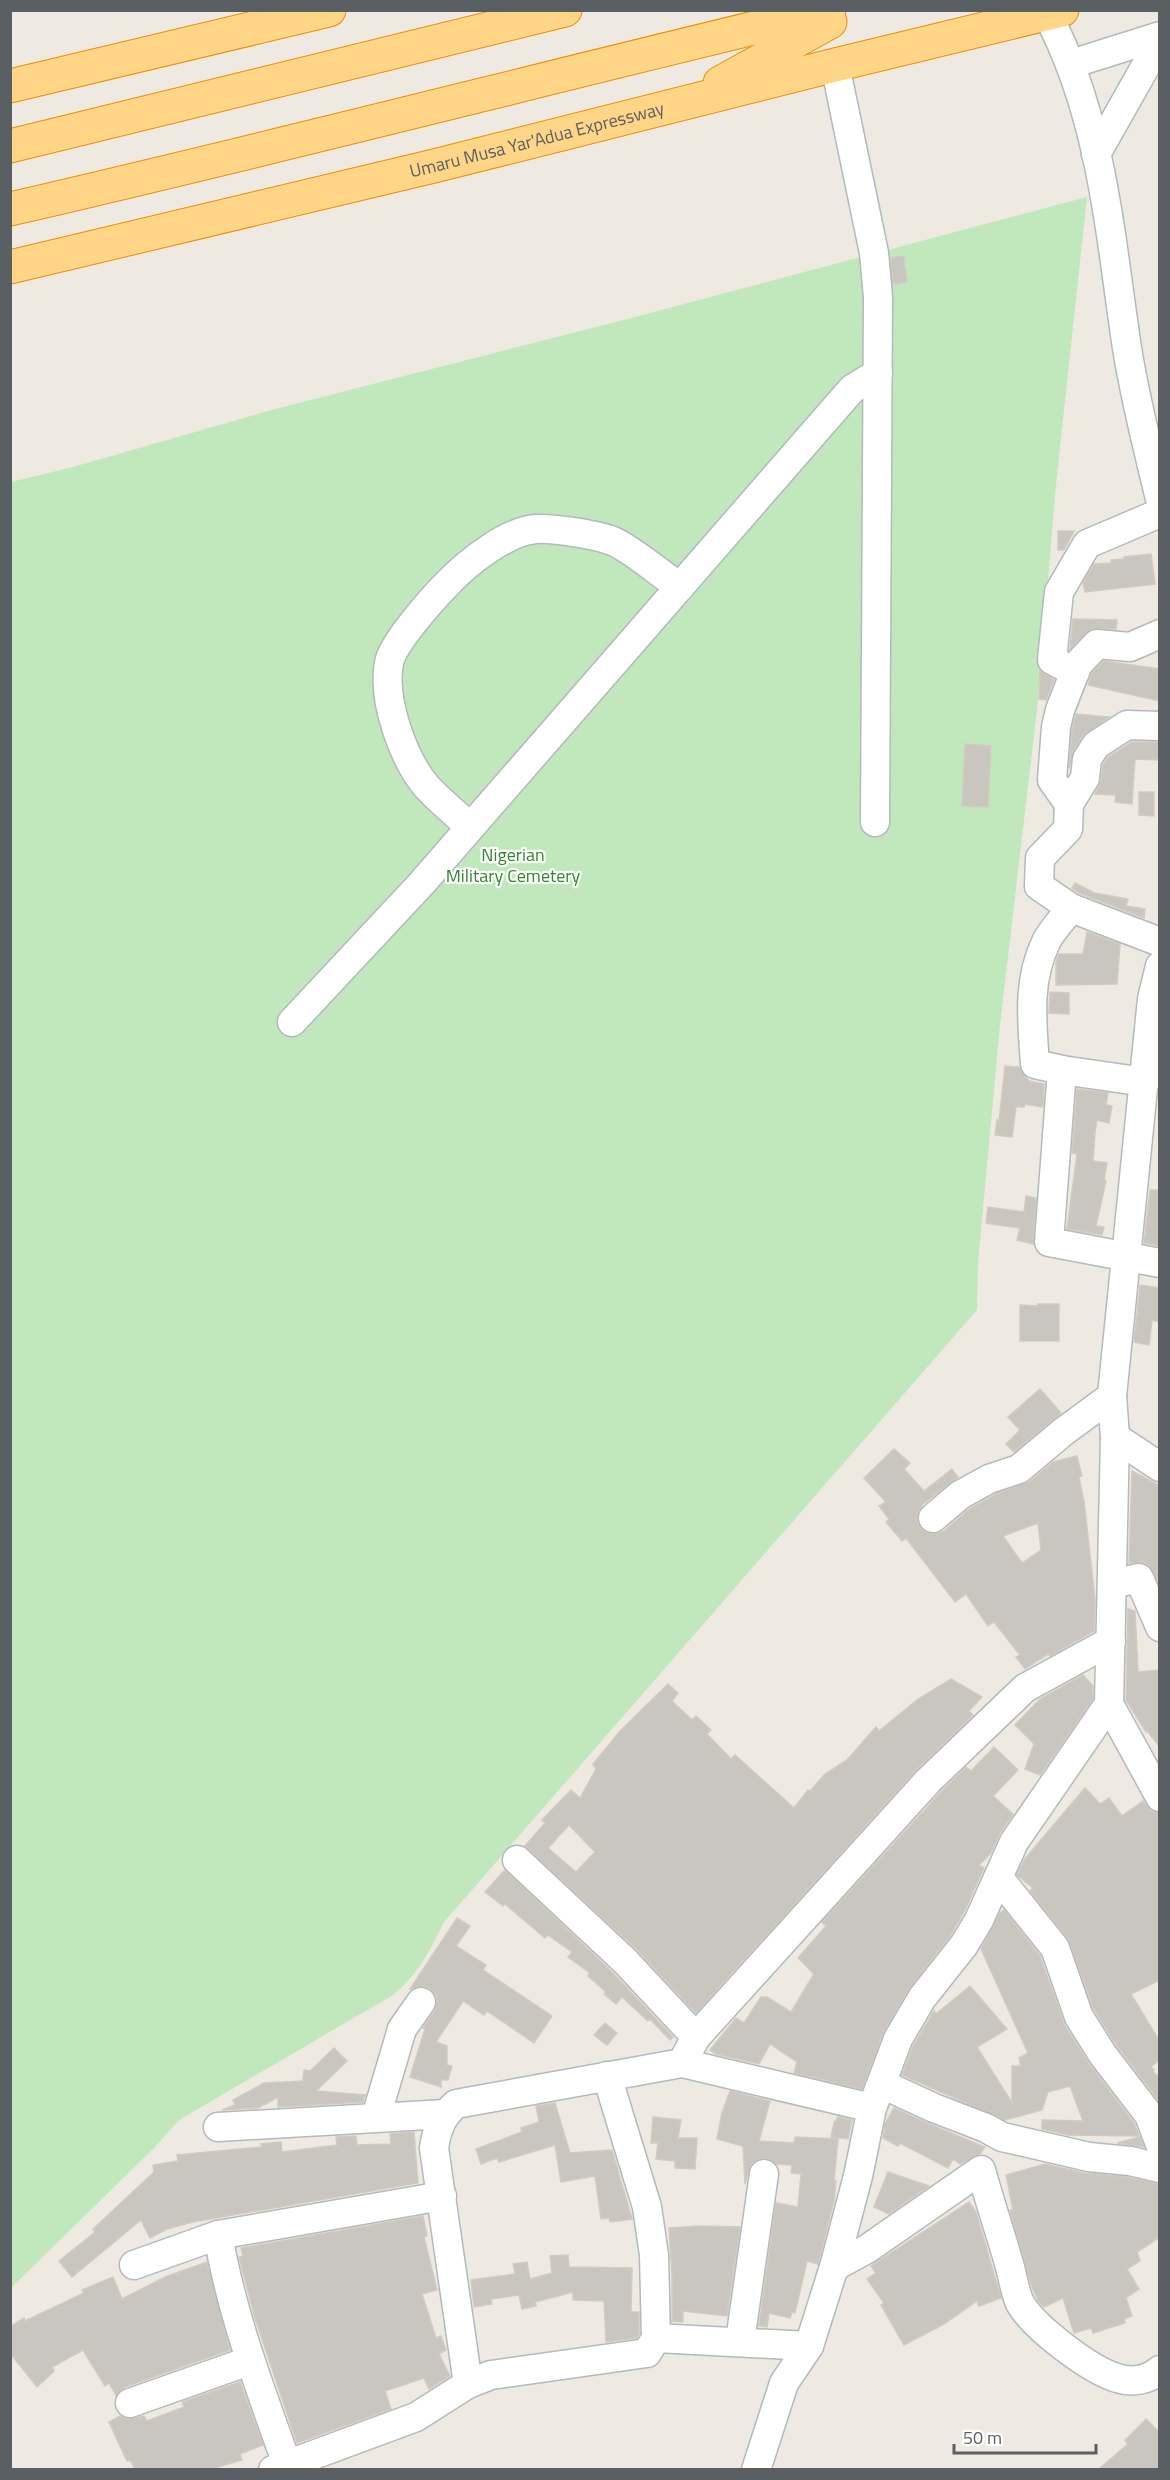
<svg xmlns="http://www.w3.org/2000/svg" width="1170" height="2480" viewBox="0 0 1170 2480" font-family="'Titillium Web',sans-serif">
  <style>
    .green { fill: #c0e8bc }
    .building { fill: #c9c5bf; stroke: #d3cbc0; stroke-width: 1.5; fill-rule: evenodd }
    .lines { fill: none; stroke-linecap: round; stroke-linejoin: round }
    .minor-casing { stroke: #b4b9bd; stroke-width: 31 }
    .highway-casing { stroke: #f08d00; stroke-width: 35 }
    .minor { stroke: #fff; stroke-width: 28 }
    .highway { stroke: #ffd588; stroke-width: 33 }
    .labels { text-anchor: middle; stroke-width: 4.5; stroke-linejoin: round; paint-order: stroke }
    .street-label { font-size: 18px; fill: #5a5f64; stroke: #fff }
    .park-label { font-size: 18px; fill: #33862f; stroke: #fff }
  </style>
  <rect width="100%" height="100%" fill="#eeeae1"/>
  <!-- green -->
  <path class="green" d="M 1087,197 L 1056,485 L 1037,710 L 1000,1025 L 978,1263 L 977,1310 L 444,1922 C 430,1950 418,1975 393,1995 L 179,2120 L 154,2148 L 11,2288 L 11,482 L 73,467 L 275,409 L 635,317 Z"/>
  <!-- building -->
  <g class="building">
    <path d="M 904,256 L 907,282 L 893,284 L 891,258 Z"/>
    <path d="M 1058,531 L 1074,531 L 1064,550 L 1058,550 Z"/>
    <path d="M 1151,554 L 1155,584 L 1085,592 L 1083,583 L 1094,564 L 1111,563 L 1111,560 L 1124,559 L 1124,557 Z"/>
    <path d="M 1073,619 L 1117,620 L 1116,629 L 1091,629 L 1070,649 Z"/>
    <path d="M 1103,661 L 1160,669 L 1160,701 L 1088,685 L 1092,673 Z"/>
    <path d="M 1040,670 L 1054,680 L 1046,700 L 1039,699 Z"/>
    <path d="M 1076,714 L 1109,717 L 1082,736 L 1073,751 L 1069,768 L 1072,730 Z"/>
    <path d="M 1132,742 L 1160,742 L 1160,760 L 1135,759 L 1132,804 L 1115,802 L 1116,795 L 1095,794 L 1101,780 L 1103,765 L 1108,757 Z"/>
    <path d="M 965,744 L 991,746 L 988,807 L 962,806 Z"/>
    <path d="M 1139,792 L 1154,792 L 1154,816 L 1139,815 Z"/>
    <path d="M 1075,883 L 1094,893 L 1128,899 L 1126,906 L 1145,909 L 1144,918 L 1079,893 L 1072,888 Z"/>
    <path d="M 1087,932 L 1120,944 L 1117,984 L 1056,985 L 1056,961 L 1059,954 L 1083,954 Z"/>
    <path d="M 1050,992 L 1069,993 L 1069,1014 L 1049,1013 Z"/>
    <path d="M 1005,1066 L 1019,1067 L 1029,1081 L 1044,1084 L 1043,1107 L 1025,1104 L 1024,1107 L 1016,1107 L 1012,1137 L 995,1135 L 997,1120 L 999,1121 Z"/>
    <path d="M 1077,1089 L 1108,1093 L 1106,1105 L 1112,1106 L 1109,1123 L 1097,1120 L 1095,1132 L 1093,1161 L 1107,1163 L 1104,1180 L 1106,1181 L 1096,1226 L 1104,1227 L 1102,1235 L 1067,1229 L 1077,1154 L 1072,1153 Z"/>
    <path d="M 1150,1190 L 1160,1190 L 1160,1246 L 1144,1243 Z"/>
    <path d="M 1026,1196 L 1036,1198 L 1033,1244 L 1017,1240 L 1020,1228 L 986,1223 L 988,1207 L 1024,1212 Z"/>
    <path d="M 1140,1285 L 1160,1288 L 1160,1322 L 1152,1320 L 1149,1345 L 1134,1342 Z"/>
    <path d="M 1038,1304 L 1059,1304 L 1059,1341 L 1020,1341 L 1020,1305 L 1038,1306 Z"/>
    <path d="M 1040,1389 L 1061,1413 L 1014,1452 L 1006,1444 L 1020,1430 L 1008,1417 Z"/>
    <path d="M 894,1449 L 910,1463 L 904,1469 L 924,1491 L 952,1469 L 958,1477 L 922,1505 L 918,1512 L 917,1520 L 920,1528 L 927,1533 L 935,1534 L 944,1531 L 969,1509 L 996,1494 L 1029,1482 L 1053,1462 L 1077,1456 L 1082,1476 L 1079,1477 L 1084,1501 L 1095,1599 L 1094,1631 L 1050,1656 L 1048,1654 L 1025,1669 L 1016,1657 L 1020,1655 L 994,1622 L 988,1626 L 966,1594 L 955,1602 L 906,1538 L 902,1541 L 886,1522 L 889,1519 L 879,1506 L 886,1502 L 864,1478 ZM 1038,1523 L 1041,1550 L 1022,1563 L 1003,1536 Z"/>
    <path d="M 1132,1471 L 1160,1486 L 1160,1584 L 1149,1565 L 1142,1562 L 1129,1563 Z"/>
    <path d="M 1128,1609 L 1135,1611 L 1138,1672 L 1160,1670 L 1160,1747 L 1147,1731 L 1146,1732 L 1126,1700 Z"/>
    <path d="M 1083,1675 L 1093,1686 L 1093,1699 L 1040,1775 L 1025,1769 L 1034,1744 L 1015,1725 L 1040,1699 Z"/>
    <path d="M 951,1679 L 982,1697 L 969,1711 L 973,1715 L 916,1770 L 696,2013 L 636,1949 L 525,1846 L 545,1823 L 542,1820 L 571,1790 L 580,1798 L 596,1769 L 593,1764 L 620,1731 L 668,1684 L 678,1693 L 672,1701 L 692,1720 L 696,1716 L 711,1730 L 707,1734 L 731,1759 L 735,1755 L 794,1808 L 808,1790 L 810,1791 L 825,1774 L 847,1760 L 876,1727 L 879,1731 L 918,1699 ZM 569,1825 L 595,1852 L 576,1872 L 548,1848 Z"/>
    <path d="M 994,1747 L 1018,1770 L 993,1796 L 1013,1814 L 1000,1833 L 991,1853 L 979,1865 L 984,1868 L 964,1912 L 950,1936 L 908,1990 L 884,2031 L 862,2089 L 794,2073 L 797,2062 L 770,2044 L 759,2064 L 716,2054 L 710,2050 L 736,2018 L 744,2023 L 761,1997 L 767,1997 L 791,2012 L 814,1974 L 798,1958 L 826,1926 L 822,1922 L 940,1793 L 966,1767 L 971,1771 Z"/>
    <path d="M 1085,1788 L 1100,1804 L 1109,1798 L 1122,1816 L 1143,1801 L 1151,1811 L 1160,1813 L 1160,1980 L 1131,1994 L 1160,2042 L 1160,2059 L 1151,2067 L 1154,2070 L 1153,2072 L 1160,2078 L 1160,2102 L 1117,2046 L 1094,2010 L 1068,1938 L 1030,1891 L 1033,1888 L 1017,1875 L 1024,1860 Z"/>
    <path d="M 505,1870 L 613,1973 L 673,2037 L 670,2040 L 650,2019 L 648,2021 L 622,1997 L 616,2004 L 604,1994 L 606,1992 L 588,1976 L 590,1973 L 568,1957 L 572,1952 L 548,1935 L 545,1938 L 505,1904 L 503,1906 L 485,1892 Z"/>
    <path d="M 1004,1910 L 1040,1956 L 1065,2026 L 1090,2065 L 1134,2123 L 1139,2136 L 1068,2135 L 1042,2129 L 1042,2120 L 1083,2121 L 1070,2086 L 1048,2092 L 1042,2110 L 1005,2120 L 902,2075 L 913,2046 L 934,2011 L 936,2014 L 970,1986 L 1007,2029 L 977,2047 L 1012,2103 L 1012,2066 L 1021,2066 L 1019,2058 L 1028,2053 L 981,1949 L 1000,1913 Z"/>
    <path d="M 457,1918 L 470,1926 L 456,1946 L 486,1965 L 483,1970 L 552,2016 L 534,2043 L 487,2011 L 484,2015 L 463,2001 L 436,2042 L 447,2046 L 447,2065 L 452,2066 L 448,2080 L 441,2080 L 441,2087 L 410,2077 L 425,2029 L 423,2028 L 434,2012 L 437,2003 L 436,1995 L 430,1988 L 422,1986 L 410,1989 Z"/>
    <path d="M 605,2023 L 617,2033 L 607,2045 L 594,2035 Z"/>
    <path d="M 334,2048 L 347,2061 L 316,2091 L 365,2095 L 363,2102 L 278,2107 L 278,2097 L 258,2108 L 222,2110 L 235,2105 L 233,2100 L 264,2083 L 303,2081 L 304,2070 L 310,2071 Z"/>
    <path d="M 730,2091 L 770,2101 L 759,2141 L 794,2143 L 795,2137 L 838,2139 L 834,2181 L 836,2181 L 834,2201 L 818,2264 L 807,2261 L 795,2313 L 792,2312 L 790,2318 L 769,2313 L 767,2327 L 759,2326 L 776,2203 L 798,2207 L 801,2174 L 791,2173 L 792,2165 L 776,2164 L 767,2158 L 758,2159 L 751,2164 L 745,2184 L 743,2146 L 717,2139 L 722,2113 Z"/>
    <path d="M 555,2103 L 570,2153 L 612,2150 L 632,2219 L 610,2222 L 609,2218 L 601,2219 L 595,2176 L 561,2182 L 555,2145 L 499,2162 L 497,2158 L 481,2164 L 476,2149 L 522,2132 L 521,2128 L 539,2122 L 536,2106 Z"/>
    <path d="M 894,2108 L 927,2123 L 985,2147 L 980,2154 L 960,2164 L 953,2159 L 948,2168 L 900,2143 L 898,2146 L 883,2138 L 885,2124 Z"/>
    <path d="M 653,2117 L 681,2120 L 678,2138 L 697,2138 L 695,2169 L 675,2168 L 675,2161 L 656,2159 L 658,2143 L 651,2143 Z"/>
    <path d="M 838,2117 L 852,2120 L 848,2139 L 831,2137 L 834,2123 Z"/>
    <path d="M 414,2132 L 418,2183 L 193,2222 L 167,2229 L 150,2238 L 141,2220 L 72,2277 L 59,2261 L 95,2232 L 93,2229 L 154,2172 L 153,2165 L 178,2161 L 177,2155 L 262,2147 L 261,2144 L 281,2142 L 282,2152 L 337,2145 L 336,2137 L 356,2136 L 357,2145 L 391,2144 L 390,2134 Z"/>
    <path d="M 1140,2137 L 1144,2147 L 1117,2143 Z"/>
    <path d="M 1045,2164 L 1085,2173 L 1127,2177 L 1160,2184 L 1160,2237 L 1137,2252 L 1140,2261 L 1127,2269 L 1139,2289 L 1126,2298 L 1132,2316 L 1124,2319 L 1125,2323 L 1093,2333 L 1091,2328 L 1074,2333 L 1063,2298 L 1044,2307 L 1038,2301 L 1032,2287 L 1010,2210 L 1013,2210 L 1006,2175 Z"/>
    <path d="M 888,2172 L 929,2186 L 889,2214 L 874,2207 Z"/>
    <path d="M 969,2202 L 976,2212 L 1001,2298 L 979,2306 L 977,2301 L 944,2324 L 904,2345 L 881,2305 L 884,2303 L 867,2279 L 876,2273 L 871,2266 Z"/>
    <path d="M 423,2216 L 427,2236 L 424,2237 L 437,2290 L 422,2294 L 436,2338 L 441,2336 L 446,2350 L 439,2354 L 450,2376 L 429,2389 L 424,2378 L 385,2391 L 391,2409 L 297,2443 L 255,2318 L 239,2257 L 243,2256 L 241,2248 Z"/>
    <path d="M 699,2226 L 740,2227 L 727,2316 L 683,2311 L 683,2322 L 672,2321 L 672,2274 L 669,2228 Z"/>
    <path d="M 568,2255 L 569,2267 L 632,2268 L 631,2312 L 639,2312 L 639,2334 L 637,2338 L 606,2342 L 604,2301 L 573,2300 L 573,2292 L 535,2302 L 536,2306 L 522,2309 L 519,2295 L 491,2299 L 492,2304 L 474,2307 L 471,2280 L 515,2274 L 513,2264 L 527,2262 L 530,2279 L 552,2273 L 550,2256 Z"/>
    <path d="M 207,2262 L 230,2350 L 125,2387 L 116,2395 L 109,2383 L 105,2386 L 83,2350 L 52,2367 L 54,2371 L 37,2387 L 10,2353 L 10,2327 L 24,2318 L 25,2321 L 84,2293 L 82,2290 L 113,2277 L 122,2299 L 165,2277 Z"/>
    <path d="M 240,2382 L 263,2445 L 240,2454 L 242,2460 L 211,2469 L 135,2469 L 130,2460 L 127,2461 L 109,2422 L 120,2416 L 128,2419 L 144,2416 L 147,2421 L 184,2407 L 182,2402 Z"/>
    <path d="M 1146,2419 L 1160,2433 L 1160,2469 L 1099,2469 L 1128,2444 L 1125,2440 Z"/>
  </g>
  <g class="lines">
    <!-- minor casing -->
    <g class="minor-casing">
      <g id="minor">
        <path d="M 1047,14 C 1102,117 1110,235 1127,348 C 1135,399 1148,449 1160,499"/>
        <path d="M 1071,64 L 1160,36"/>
        <path d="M 835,65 L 874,253 L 878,297 L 875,822"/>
        <path d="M 1096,154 L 1160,41"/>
        <path d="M 1075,672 L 1052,660 L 1059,592 L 1087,544 L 1160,513"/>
        <path d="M 1069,804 L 1052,780 L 1056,727 L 1060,710 L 1078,664 L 1097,644 L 1130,647 L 1160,634"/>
        <path d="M 470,827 C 456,814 440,801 427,787 C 403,759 382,700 389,663 C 392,644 433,598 448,583 C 467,563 507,531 536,529 C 553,528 602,535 617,543 C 639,555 659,573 680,587"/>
        <path d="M 1071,908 L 1039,886 L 1040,858 L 1068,829 L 1069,804 L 1085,778 L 1087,759 L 1096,745 L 1127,725 L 1160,726"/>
        <path d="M 1160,942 L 1071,908 C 1064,918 1050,932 1046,942 C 1027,981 1032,1022 1035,1064 L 1062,1070 L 1049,1242 L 1160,1263"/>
        <path d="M 292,1022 L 422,883 L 852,389 L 878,373"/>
        <path d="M 1062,1070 L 1145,1082"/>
        <path d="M 1115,1437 L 1160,1467"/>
        <path d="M 933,1518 L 960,1495 L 989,1479 L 1019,1469 L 1063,1432 L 1112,1396"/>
        <path d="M 1112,1584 L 1139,1578 L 1160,1627"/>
        <path d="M 1109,1704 L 1160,1797"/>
        <path d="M 517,1860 L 625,1961 L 696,2037"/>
        <path d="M 999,1878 L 1055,1948 L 1079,2017 L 1103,2055 L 1149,2115 L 1160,2144"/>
        <path d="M 682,2063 L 872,2108"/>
        <path d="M 607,2076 L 647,2207 L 654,2255 L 656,2338"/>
        <path d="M 882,2084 L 934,2108 L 986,2128 L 1002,2137 L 1089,2157 L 1130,2161 L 1160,2168"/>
        <path d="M 376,2117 L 402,2029 L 421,2002"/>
        <path d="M 218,2127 L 445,2114"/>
        <path d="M 134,2265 L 218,2235"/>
        <path d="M 834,2267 L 867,2249 L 981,2170 C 990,2203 1001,2235 1010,2267 C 1013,2278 1015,2293 1020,2303 C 1033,2327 1090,2370 1117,2378 C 1132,2383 1148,2380 1160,2370"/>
        <path d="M 740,2341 L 764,2174"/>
        <path d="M 468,2384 L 434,2148 C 437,2129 441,2117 456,2104 L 682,2063 L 696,2037 L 928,1781 L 1025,1688 L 1111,1641"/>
        <path d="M 130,2403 L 249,2361"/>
        <path d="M 287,2464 C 260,2389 232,2315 218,2235 L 442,2196"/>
        <path d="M 273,2470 L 416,2417 L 468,2384 L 491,2375 L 647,2353 L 656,2338 L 809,2346"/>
        <path d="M 756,2470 L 784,2383 L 809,2346 L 834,2267 L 858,2176 L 872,2108 L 898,2039 L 922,1998 L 964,1945 L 979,1920 L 1014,1842 L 1109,1704 L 1115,1437 L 1112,1396 L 1152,999 L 1160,966"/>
      </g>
    </g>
    <!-- highway casing -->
    <g class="highway-casing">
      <g id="highway">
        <path d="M 720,83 L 830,22"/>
        <path d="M 10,86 L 329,10"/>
        <path d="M 10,146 L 565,10"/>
        <path d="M 10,209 C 284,146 556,75 829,10"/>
        <path id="s1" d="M 10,267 L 434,166 L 835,65 L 1062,10"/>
      </g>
    </g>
    <!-- minor -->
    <use href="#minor" class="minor"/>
    <!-- highway -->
    <use href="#highway" class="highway"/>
  </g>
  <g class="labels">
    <!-- street labels -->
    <g class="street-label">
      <text dy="6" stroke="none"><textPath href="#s1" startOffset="542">Umaru Musa Yar'Adua Expressway</textPath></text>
    </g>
    <!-- park labels -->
    <g class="park-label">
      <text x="513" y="861">Nigerian<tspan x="513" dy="21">Military Cemetery</tspan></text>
    </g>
  </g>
  <!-- border -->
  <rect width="1170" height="2480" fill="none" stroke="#5a5f64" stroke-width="24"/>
  <!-- scale -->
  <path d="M954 2444v9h142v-9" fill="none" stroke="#5a5f64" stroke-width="3"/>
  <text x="963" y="2444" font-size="18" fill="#5a5f64" stroke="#ffffff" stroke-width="4.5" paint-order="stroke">50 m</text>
</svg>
